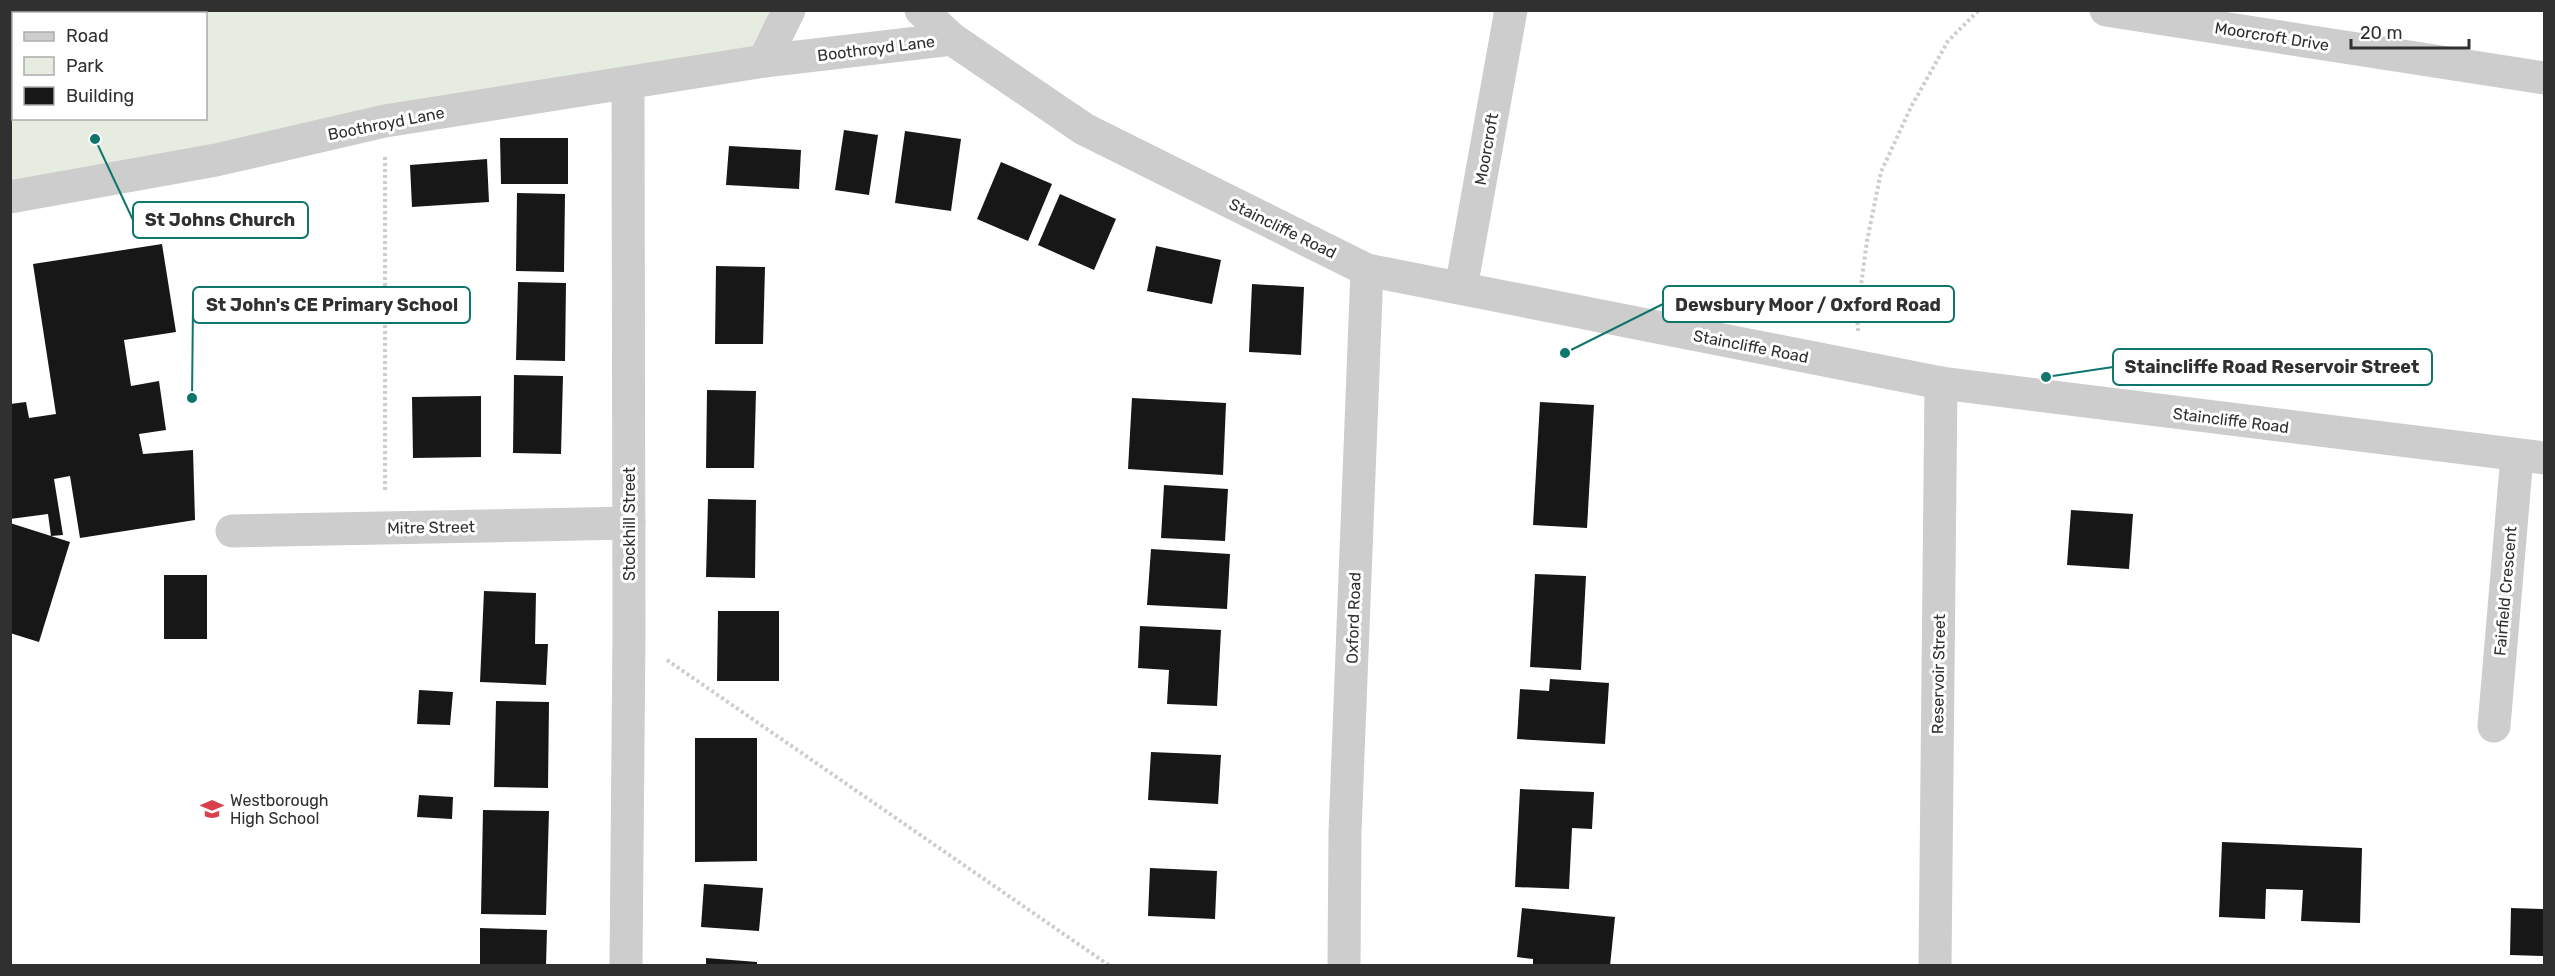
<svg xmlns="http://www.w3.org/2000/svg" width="2555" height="976" viewBox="0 0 2555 976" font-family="Rubik,sans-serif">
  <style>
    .green { fill: #e6ecdf; fill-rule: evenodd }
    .building { fill: #171717 }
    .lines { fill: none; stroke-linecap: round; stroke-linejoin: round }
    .path { stroke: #cdcdcd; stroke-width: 4; stroke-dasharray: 3 3; stroke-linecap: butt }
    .minor { stroke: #cdcdcd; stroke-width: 33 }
    .labels { text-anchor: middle; stroke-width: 6; stroke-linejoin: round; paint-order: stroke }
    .street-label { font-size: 16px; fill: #303030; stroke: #fff }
    .poi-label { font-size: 16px; fill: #303030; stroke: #fff; text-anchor: start }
    .leader { fill: none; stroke: #0f766e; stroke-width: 2 }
    .callout-dot { fill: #0f766e; stroke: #fff; stroke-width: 2 }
    .callout { fill: #fff; stroke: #0f766e; stroke-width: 2 }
    .callout-label { font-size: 18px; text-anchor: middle; font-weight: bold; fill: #303030 }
  </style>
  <rect width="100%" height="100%" fill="#fff"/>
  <!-- green -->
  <path class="green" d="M 11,11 L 789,11 L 764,61 L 11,197 ZM 14,14 L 206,14 L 206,118 L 14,118 Z"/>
  <!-- building -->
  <g class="building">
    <path d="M 844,130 L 878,135 L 869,195 L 835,190 Z"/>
    <path d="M 905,131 L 961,139 L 951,211 L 895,203 Z"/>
    <path d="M 500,138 L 568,138 L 568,184 L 501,184 Z"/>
    <path d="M 729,146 L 801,150 L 799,189 L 726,185 Z"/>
    <path d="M 487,159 L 489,202 L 412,207 L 410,165 Z"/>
    <path d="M 1001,162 L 1052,184 L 1028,241 L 977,219 Z"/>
    <path d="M 517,193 L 565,194 L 564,272 L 516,271 Z"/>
    <path d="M 1060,194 L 1116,219 L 1094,270 L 1038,245 Z"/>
    <path d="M 162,244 L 176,332 L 124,340 L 131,386 L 159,381 L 166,430 L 139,434 L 143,454 L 193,450 L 195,520 L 80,538 L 70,476 L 54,479 L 63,535 L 51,536 L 48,514 L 10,519 L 10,404 L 26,402 L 29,418 L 56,414 L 33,264 Z"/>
    <path d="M 1156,246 L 1221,260 L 1212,304 L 1147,291 Z"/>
    <path d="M 716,266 L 765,267 L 763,344 L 715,344 Z"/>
    <path d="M 518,282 L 566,283 L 565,361 L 516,360 Z"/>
    <path d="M 1252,284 L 1304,287 L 1301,355 L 1249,352 Z"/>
    <path d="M 514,375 L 563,376 L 561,454 L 513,453 Z"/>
    <path d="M 707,390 L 756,391 L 754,468 L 706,468 Z"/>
    <path d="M 481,396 L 481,457 L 413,458 L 412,397 Z"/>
    <path d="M 1132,398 L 1226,403 L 1223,475 L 1128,469 Z"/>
    <path d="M 1540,402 L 1594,405 L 1587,528 L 1533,525 Z"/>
    <path d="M 1164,485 L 1228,489 L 1225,541 L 1161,538 Z"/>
    <path d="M 708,499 L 756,500 L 755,578 L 706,577 Z"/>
    <path d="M 2071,510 L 2133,514 L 2129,569 L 2067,565 Z"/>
    <path d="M 10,523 L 70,542 L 39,642 L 10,633 Z"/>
    <path d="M 1151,549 L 1230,554 L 1227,609 L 1147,605 Z"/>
    <path d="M 1535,574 L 1586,576 L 1581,670 L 1530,667 Z"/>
    <rect x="164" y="575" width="43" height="64"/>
    <path d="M 484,591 L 536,593 L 535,644 L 548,644 L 546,685 L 480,682 Z"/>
    <path d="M 718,611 L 779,611 L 779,681 L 717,681 Z"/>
    <path d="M 1140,626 L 1221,630 L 1217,706 L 1167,704 L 1169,670 L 1138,668 Z"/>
    <path d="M 1550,679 L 1609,683 L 1605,744 L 1517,739 L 1520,689 L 1549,691 Z"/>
    <path d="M 419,690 L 453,692 L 450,725 L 417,724 Z"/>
    <path d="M 496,701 L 549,702 L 548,788 L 494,787 Z"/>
    <path d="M 695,738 L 757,738 L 757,861 L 695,862 Z"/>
    <path d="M 1151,752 L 1221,755 L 1218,804 L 1148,800 Z"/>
    <path d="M 1520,789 L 1594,792 L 1592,829 L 1572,828 L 1569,889 L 1515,887 Z"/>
    <path d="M 419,795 L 453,797 L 452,819 L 417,817 Z"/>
    <path d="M 483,810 L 549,811 L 546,915 L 481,914 Z"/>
    <path d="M 2222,842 L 2362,848 L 2360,923 L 2301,921 L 2303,890 L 2266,889 L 2265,919 L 2219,917 Z"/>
    <path d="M 1150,868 L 1217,871 L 1215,919 L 1148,916 Z"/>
    <path d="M 704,884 L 763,888 L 759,931 L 701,927 Z"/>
    <path d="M 1522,908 L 1615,917 L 1610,966 L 1533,966 L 1533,959 L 1517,957 Z"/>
    <path d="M 2511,908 L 2544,909 L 2544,956 L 2510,955 Z"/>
    <path d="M 480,928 L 547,930 L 546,966 L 480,966 Z"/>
    <path d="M 706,958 L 757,962 L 757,966 L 706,966 Z"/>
  </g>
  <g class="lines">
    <!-- path -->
    <g class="path">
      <path d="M 385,157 L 385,492"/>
      <path d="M 1858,331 L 1857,315 L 1867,241 L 1881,172 L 1911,107 L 1948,41 L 1979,10"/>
      <path d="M 667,660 L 1110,966"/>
    </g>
    <!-- minor -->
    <g class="minor">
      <path d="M 921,10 L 952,39 L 1084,129 L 1367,270 L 1941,383 L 2544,458"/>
      <path d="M 2106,10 L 2544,78"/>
      <path d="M 764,61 L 789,10"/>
      <path d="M 10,197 L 216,160 L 385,121 L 764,61 L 952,39"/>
      <path d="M 1461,288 L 1511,10"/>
      <path d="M 232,531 L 629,523"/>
      <path d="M 2494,726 L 2517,456"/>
      <path d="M 626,966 L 629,634 L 628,83"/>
      <path d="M 1344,966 L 1345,832 L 1367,270"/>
      <path d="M 1935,966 L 1941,383"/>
    </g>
  </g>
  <!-- icons -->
  <defs>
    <g id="school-bare" transform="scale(1.8)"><path d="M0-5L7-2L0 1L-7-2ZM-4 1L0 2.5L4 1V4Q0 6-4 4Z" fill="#d9404b" stroke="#fff" stroke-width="2.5" paint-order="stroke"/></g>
  </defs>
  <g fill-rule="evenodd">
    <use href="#school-bare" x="212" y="809"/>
  </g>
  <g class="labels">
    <!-- street labels -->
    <g class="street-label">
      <text transform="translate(2272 36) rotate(9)" y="6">Moorcroft Drive</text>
      <text transform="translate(876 48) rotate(-7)" y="6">Boothroyd Lane</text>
      <text transform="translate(386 123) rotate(-11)" y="6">Boothroyd Lane</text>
      <text transform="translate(1486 149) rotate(-80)" y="6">Moorcroft</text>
      <text transform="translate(1283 228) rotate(26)" y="6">Staincliffe Road</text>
      <text transform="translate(1751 346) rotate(11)" y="6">Staincliffe Road</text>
      <text transform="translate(2231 420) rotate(7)" y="6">Staincliffe Road</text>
      <text transform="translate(629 524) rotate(-90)" y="6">Stockhill Street</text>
      <text transform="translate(431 527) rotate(-1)" y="6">Mitre Street</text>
      <text transform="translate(2505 591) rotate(-85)" y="6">Fairfield Crescent</text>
      <text transform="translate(1353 618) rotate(-88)" y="6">Oxford Road</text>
      <text transform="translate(1938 674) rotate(-89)" y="6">Reservoir Street</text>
    </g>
    <!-- poi labels -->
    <g class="poi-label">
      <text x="230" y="806">Westborough<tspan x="230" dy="18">High School</tspan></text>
    </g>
  </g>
  <!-- callouts -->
  <path class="leader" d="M95 139L133 220M1565 353L1663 304M192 398L193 305M2046 377L2113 367"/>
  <g class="callout-dot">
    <circle cx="95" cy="139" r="6"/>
    <circle cx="1565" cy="353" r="6"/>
    <circle cx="192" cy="398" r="6"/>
    <circle cx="2046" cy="377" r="6"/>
  </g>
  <g class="callout">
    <rect x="133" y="202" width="175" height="36" rx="6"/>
    <rect x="1663" y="286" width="291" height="36" rx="6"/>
    <rect x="193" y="287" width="277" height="36" rx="6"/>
    <rect x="2113" y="349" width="319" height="36" rx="6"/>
  </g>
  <g class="callout-label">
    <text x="220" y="226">St Johns Church</text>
    <text x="1808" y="311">Dewsbury Moor / Oxford Road</text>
    <text x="332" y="311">St John's CE Primary School</text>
    <text x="2272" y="373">Staincliffe Road Reservoir Street</text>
  </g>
  <!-- border -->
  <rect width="2555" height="976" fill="none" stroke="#303030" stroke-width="24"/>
  <!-- legend -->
  <rect x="12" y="12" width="195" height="108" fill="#ffffff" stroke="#acacac" stroke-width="1.5"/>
  <rect x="24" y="32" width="30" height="9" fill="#cdcdcd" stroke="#acacac" stroke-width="1.5"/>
  <text x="66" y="42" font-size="18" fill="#303030">Road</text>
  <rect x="24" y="57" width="30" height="18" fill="#e6ecdf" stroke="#acacac" stroke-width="1.5"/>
  <text x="66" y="72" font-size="18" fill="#303030">Park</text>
  <rect x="24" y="87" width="30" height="18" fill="#171717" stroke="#acacac" stroke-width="1.5"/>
  <text x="66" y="102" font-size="18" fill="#303030">Building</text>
  <!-- scale -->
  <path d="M2351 39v9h118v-9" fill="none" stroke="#303030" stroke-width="3"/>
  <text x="2360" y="39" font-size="18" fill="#303030" stroke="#ffffff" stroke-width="4.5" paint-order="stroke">20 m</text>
</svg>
